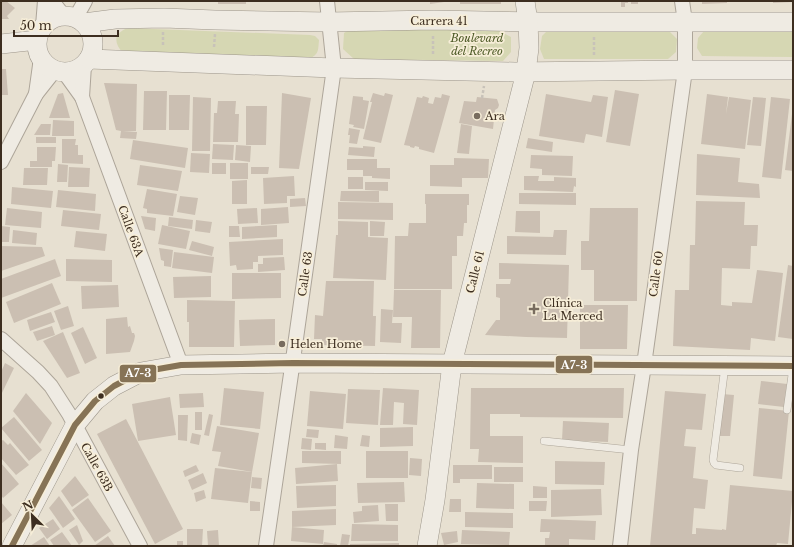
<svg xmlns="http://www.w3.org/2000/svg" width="794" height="547" viewBox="0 0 794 547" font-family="'Libre Baskerville',serif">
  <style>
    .park { fill: #d6d7b3 }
    .building { fill: #cbbfb2 }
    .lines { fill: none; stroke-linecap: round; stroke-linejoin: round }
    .lane-casing { stroke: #ada599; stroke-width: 8 }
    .street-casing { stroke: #ada599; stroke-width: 16 }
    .secondary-casing { stroke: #9c958a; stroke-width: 20 }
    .path { stroke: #c8c2b9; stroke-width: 2.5; stroke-dasharray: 3 2; stroke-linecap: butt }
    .lane { stroke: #efebe3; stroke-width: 7 }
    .street { stroke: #efebe3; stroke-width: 14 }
    .secondary { stroke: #efebe3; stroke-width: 19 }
    .bus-1-casing { stroke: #f7eed8; stroke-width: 9 }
    .bus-1 { stroke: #867356; stroke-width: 6 }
    .poi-dot { fill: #786c5e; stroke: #f7eed8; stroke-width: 1.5 }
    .bus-dot { fill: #3d2e20; stroke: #f7eed8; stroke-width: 1.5 }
    .labels { text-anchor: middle; stroke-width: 3.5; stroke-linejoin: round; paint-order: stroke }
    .street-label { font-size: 11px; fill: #3d2e20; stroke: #f7eed8 }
    .park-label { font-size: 11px; font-style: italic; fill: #4d5a26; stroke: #f7eed8 }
    .poi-label { font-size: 11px; fill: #3d2e20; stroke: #f7eed8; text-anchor: start }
    .line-badge { stroke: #f7eed8; stroke-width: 1.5 }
    .badge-label { font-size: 11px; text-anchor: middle; font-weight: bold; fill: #fff }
  </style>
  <rect width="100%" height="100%" fill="#e7e0d1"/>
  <!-- park -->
  <g class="park">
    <path d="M 354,27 L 496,29 L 511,37 L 511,52 L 503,61 L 354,59 L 343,49 L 344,33 Z"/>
    <path d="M 128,28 L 310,35 L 315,36 L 319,40 C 318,51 319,54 309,59 L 123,53 C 113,42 114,33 128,28 Z"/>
    <path d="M 548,30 L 669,31 L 677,39 L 676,52 L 668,59 L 544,59 L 540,49 L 542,36 Z"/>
    <path d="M 704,31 L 793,32 L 793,57 L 702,56 L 697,48 L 698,38 Z"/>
  </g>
  <!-- building -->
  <g class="building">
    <path d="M 1,1 L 6,1 L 15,8 L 7,16 L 9,19 L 1,19 Z"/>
    <rect x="218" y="1" width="28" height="3"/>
    <path d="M 430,1 L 444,1 L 444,2 L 430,4 Z"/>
    <rect x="460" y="1" width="41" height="3"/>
    <path d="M 621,1 L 628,1 L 628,3 L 625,3 L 625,7 L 621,7 Z"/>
    <rect x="631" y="1" width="7" height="3"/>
    <path d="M 702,1 L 727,1 L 727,3 L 702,4 Z"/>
    <path d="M 773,1 L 793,1 L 793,2 L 773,3 Z"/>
    <path d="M 1,69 L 6,69 L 8,95 L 1,95 Z"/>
    <path d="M 104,83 L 137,84 L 136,131 L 123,131 L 137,132 L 136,139 L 120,138 L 121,131 L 116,130 Z"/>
    <path d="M 615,90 L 639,94 L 630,146 L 606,142 Z"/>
    <path d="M 144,91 L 167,91 L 166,130 L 143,130 Z"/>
    <path d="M 63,93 L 70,118 L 49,118 L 58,94 Z"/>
    <path d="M 282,93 L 311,98 L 299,169 L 279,168 Z"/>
    <path d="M 373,93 L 384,96 L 385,93 L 393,95 L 381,143 L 363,139 L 372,102 L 370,102 Z"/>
    <path d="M 442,94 L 450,96 L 434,153 L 419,149 L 419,147 L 415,146 L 414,148 L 410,147 L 410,146 L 404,145 L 417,97 L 422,98 L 423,96 L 429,98 L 428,103 L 433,104 L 435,97 L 441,98 Z"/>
    <path d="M 546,94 L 591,102 L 593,95 L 608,97 L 602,137 L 586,134 L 584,143 L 539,136 Z"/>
    <path d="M 707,94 L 728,97 L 726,114 L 729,97 L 751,100 L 745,149 L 701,144 Z"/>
    <path d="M 169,95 L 190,95 L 189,130 L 169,130 Z"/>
    <path d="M 353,96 L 363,97 L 363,100 L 369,101 L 364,129 L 353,127 L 354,125 L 349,124 Z"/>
    <path d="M 193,97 L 211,98 L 210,151 L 192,151 Z"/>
    <path d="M 477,97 L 497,99 L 499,105 L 498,108 L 495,110 L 493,129 L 459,123 L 464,101 L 476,102 Z"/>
    <path d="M 753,97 L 766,98 L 761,146 L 747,145 Z"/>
    <path d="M 771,97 L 790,99 L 781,179 L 762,177 Z"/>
    <path d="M 218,101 L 236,101 L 235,114 L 239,114 L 238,142 L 213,142 L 214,113 L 217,113 Z"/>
    <path d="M 246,106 L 267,106 L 266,145 L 246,145 Z"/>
    <path d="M 792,114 L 793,114 L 793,171 L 785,170 Z"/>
    <path d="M 53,120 L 74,121 L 74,136 L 52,136 Z"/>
    <path d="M 41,124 L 51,124 L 50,135 L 34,135 Z"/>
    <path d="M 461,124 L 472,126 L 469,154 L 457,153 Z"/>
    <path d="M 349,128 L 360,130 L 357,144 L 349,143 L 350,135 L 348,135 Z"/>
    <rect x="36" y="137" width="20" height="6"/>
    <path d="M 528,138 L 553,142 L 552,152 L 526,148 Z"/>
    <path d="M 62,139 L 76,139 L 75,145 L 78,145 L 78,155 L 83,155 L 83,164 L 62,163 Z"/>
    <path d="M 133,140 L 188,148 L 185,168 L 130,159 Z"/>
    <path d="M 213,144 L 234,145 L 233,160 L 212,159 Z"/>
    <path d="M 236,145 L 251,146 L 250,162 L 235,160 Z"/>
    <path d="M 363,146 L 375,147 L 374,157 L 348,155 L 349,147 L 363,148 Z"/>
    <path d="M 37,147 L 56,147 L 55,161 L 52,161 L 52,167 L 30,167 L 30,161 L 37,161 Z"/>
    <path d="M 191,153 L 210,154 L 209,173 L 190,172 Z"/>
    <path d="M 697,154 L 740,158 L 738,182 L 759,184 L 760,198 L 696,195 Z"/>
    <path d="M 531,155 L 573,156 L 572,176 L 542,175 L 542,169 L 530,168 Z"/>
    <path d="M 454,158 L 489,159 L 488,178 L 462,178 L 462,187 L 430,186 L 430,165 L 454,165 Z"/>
    <path d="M 347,159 L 377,159 L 377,168 L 390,168 L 390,179 L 372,178 L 372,176 L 363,176 L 363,170 L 347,170 Z"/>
    <rect x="212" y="163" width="14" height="11"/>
    <rect x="230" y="163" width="18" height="16"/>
    <path d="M 58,164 L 68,165 L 67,182 L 57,182 Z"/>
    <path d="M 140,165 L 182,171 L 178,191 L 137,185 Z"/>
    <path d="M 69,167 L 90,168 L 89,187 L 68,187 Z"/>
    <path d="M 251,167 L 269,167 L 268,174 L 251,174 Z"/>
    <path d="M 24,168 L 48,168 L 47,185 L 23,185 Z"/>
    <path d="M 294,176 L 295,196 L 287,196 L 287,203 L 264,204 L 263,178 Z"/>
    <path d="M 524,176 L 539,176 L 538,181 L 554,181 L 554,177 L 576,178 L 576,187 L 574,186 L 573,192 L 524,190 Z"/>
    <rect x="348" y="177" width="15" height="12"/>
    <path d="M 247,180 L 247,204 L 232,204 L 232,181 Z"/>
    <path d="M 365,182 L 388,182 L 388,191 L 365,190 Z"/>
    <path d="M 12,187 L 53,191 L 51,208 L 11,204 Z"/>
    <path d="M 147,189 L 177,194 L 173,216 L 147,213 L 147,209 L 143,208 Z"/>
    <path d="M 58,190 L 96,194 L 95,211 L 56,207 Z"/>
    <path d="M 341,191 L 379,191 L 379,202 L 340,201 Z"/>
    <path d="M 519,193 L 576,193 L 576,205 L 519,204 Z"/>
    <path d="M 425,194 L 469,194 L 469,205 L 467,205 L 467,223 L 464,223 L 463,236 L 457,236 L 457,256 L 452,256 L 452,289 L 394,289 L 395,236 L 408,236 L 409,223 L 426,223 L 426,204 L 425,204 Z"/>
    <path d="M 180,196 L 198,198 L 195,215 L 177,212 Z"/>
    <path d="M 305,198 L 306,206 L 290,207 L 290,199 Z"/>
    <path d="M 696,201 L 745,202 L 744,225 L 758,225 L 757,246 L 751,246 L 750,269 L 722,268 L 721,305 L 732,306 L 732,302 L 752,303 L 757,270 L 783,273 L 775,341 L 751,338 L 750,350 L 673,346 L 675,290 L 689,290 L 690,245 L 695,245 Z"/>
    <path d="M 338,202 L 393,203 L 393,220 L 338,219 Z"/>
    <path d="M 288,207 L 289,223 L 261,225 L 261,209 Z"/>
    <path d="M 7,208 L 42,212 L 41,228 L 5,225 Z"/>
    <path d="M 257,208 L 258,223 L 238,224 L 237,209 Z"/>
    <path d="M 590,208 L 638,208 L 637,301 L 594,301 L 594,270 L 581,270 L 581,241 L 589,241 Z"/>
    <path d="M 63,210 L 101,214 L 99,230 L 61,226 Z"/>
    <path d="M 516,211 L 540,211 L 540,233 L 515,232 Z"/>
    <path d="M 141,216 L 156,218 L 155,231 L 145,229 Z"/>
    <path d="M 169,217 L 193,220 L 192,229 L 168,226 Z"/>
    <path d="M 196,220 L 212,222 L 210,233 L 195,231 Z"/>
    <path d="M 338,221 L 368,222 L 368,237 L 388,238 L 386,280 L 333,278 L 336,235 L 338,235 Z"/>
    <path d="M 370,221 L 385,222 L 384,236 L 370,236 Z"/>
    <path d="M 162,225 L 190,231 L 186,249 L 158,244 Z"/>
    <path d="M 277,225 L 277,237 L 242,239 L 242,227 Z"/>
    <path d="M 1,226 L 10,227 L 9,242 L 1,242 Z"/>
    <path d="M 229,226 L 239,226 L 240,237 L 229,237 Z"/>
    <path d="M 13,230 L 37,233 L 36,245 L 12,243 Z"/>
    <path d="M 554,230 L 567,230 L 566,255 L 507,254 L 507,236 L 553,237 Z"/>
    <path d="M 76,231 L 107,234 L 105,251 L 74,247 Z"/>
    <path d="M 283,239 L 283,255 L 258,256 L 258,262 L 253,262 L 253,269 L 237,270 L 236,265 L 230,266 L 229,242 Z"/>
    <path d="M 192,241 L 214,247 L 212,256 L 189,250 Z"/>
    <path d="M 1,246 L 42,247 L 45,256 L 1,271 Z"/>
    <path d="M 159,248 L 173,250 L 171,267 L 164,266 L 164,261 L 161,260 Z"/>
    <path d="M 174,252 L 214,257 L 212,273 L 172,268 Z"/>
    <path d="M 284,257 L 285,270 L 258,272 L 258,264 L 263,264 L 263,258 Z"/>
    <path d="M 55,259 L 61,276 L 1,298 L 1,279 Z"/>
    <path d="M 66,259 L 112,260 L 112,282 L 66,281 Z"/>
    <path d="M 499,263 L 569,265 L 567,338 L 526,337 L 485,335 L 496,320 L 500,320 L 500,298 L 496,297 L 496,284 L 510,284 L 511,279 L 499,279 Z"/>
    <path d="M 788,265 L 793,266 L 793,339 L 778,337 Z"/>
    <path d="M 232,273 L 281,273 L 281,298 L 232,299 Z"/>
    <path d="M 211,276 L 211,297 L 174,298 L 173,277 Z"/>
    <path d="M 326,281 L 374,281 L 373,316 L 376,316 L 375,346 L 322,345 L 322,339 L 314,339 L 315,315 L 323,316 Z"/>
    <path d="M 52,283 L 61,304 L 14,323 L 6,302 Z"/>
    <path d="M 118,285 L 119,307 L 82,309 L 81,286 Z"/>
    <path d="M 394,290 L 441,290 L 440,348 L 411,348 L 412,317 L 393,317 Z"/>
    <path d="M 187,300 L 235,301 L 234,347 L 189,347 L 189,322 L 187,322 Z"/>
    <path d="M 580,305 L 628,305 L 627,349 L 580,349 Z"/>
    <path d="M 68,306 L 74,326 L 61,330 L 54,311 Z"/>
    <path d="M 381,309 L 393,310 L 392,323 L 402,323 L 401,343 L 380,342 Z"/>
    <path d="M 51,312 L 55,322 L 30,331 L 27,320 Z"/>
    <path d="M 127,317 L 128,327 L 130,326 L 132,333 L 134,333 L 135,336 L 134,341 L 130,352 L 106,354 L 106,319 Z"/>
    <path d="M 275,319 L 275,345 L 240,346 L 239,320 Z"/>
    <path d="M 52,326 L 55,335 L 37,341 L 33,332 Z"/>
    <path d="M 83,327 L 97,358 L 85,364 L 71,333 Z"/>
    <path d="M 63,332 L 80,373 L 67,378 L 43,341 Z"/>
    <path d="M 5,363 L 14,368 L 1,395 L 1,372 Z"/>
    <path d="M 761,381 L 787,384 L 784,407 L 758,404 Z"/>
    <path d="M 224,388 L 264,392 L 260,429 L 220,425 Z"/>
    <path d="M 383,388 L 419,390 L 417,425 L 403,424 L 404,403 L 394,402 L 393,425 L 380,425 Z"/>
    <path d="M 471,388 L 624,388 L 623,418 L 520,417 L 520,414 L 490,414 L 490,436 L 523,436 L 523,463 L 478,462 L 479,449 L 470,449 Z"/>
    <path d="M 348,389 L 380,390 L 378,425 L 346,423 Z"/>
    <path d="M 310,391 L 346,394 L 343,429 L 307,426 Z"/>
    <path d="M 665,391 L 706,394 L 702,430 L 686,429 L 684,446 L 696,447 L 693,478 L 708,480 L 705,509 L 694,508 L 692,534 L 696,534 L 696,528 L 722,530 L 722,529 L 726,530 L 730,485 L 793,491 L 788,544 L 777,543 L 776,546 L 650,546 Z"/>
    <path d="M 26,393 L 52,423 L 40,444 L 13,411 Z"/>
    <path d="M 203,393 L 204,407 L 180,408 L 179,394 Z"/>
    <path d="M 722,394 L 734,395 L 730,436 L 719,436 Z"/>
    <path d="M 170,397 L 176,435 L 138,441 L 132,404 Z"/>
    <path d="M 759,408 L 789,411 L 782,479 L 753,476 Z"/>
    <rect x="195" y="412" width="7" height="18"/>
    <path d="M 209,414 L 213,415 L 209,436 L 204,435 Z"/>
    <path d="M 178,415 L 188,415 L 187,441 L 178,440 Z"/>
    <path d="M 14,417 L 42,450 L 29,461 L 1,428 Z"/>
    <path d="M 126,419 L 183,529 L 155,544 L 97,434 Z"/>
    <path d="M 563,421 L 609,423 L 608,442 L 562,440 Z"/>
    <path d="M 217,426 L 259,433 L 252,472 L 218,466 L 221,452 L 212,451 Z"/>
    <path d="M 413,427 L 413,446 L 380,447 L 380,428 Z"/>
    <path d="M 307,429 L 319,430 L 318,438 L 306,437 Z"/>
    <path d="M 192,433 L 201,435 L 199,445 L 190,443 Z"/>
    <path d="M 335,435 L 348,437 L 347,449 L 334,448 Z"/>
    <path d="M 362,435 L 370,436 L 369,447 L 360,446 Z"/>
    <path d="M 302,438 L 312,439 L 311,450 L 301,449 Z"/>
    <path d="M 3,440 L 8,445 L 10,443 L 29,465 L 16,475 L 1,458 L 1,441 Z"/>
    <path d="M 315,443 L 326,443 L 326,450 L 315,449 Z"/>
    <path d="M 302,451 L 341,451 L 341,464 L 302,463 Z"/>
    <rect x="366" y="451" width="42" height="27"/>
    <path d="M 410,458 L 422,459 L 421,476 L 409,475 Z"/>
    <path d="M 555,461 L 605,462 L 604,485 L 555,484 Z"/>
    <path d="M 1,463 L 19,484 L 3,498 L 1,495 Z"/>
    <path d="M 337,464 L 338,481 L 296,484 L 295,468 Z"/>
    <path d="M 196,465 L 199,471 L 185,477 L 183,471 Z"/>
    <path d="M 453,465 L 492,465 L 492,479 L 460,479 L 460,483 L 453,483 Z"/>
    <rect x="494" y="467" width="29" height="15"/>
    <path d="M 215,468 L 252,472 L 248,503 L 211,499 Z"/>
    <path d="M 203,473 L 207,483 L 192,490 L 188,480 Z"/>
    <path d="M 75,476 L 89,495 L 72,507 L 61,491 Z"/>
    <path d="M 252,477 L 262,478 L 261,489 L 251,488 Z"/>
    <path d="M 404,482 L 405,502 L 358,503 L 357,483 Z"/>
    <path d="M 477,483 L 514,484 L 514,509 L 476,508 Z"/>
    <path d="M 336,485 L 336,506 L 297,508 L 296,486 Z"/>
    <path d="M 533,486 L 547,487 L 547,498 L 533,498 Z"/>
    <path d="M 601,489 L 602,515 L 551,517 L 551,490 Z"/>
    <path d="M 204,490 L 206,498 L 196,502 L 194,493 Z"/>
    <path d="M 59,496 L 75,519 L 63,528 L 49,508 Z"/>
    <path d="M 88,498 L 111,531 L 95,542 L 72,510 Z"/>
    <path d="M 450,499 L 461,499 L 461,512 L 449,512 Z"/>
    <path d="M 250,501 L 260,502 L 260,511 L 250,511 Z"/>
    <path d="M 529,501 L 547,501 L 546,511 L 529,511 Z"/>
    <path d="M 1,502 L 12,515 L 1,524 Z"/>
    <path d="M 385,504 L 398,504 L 398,521 L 386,521 Z"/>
    <path d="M 378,505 L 379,521 L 354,523 L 353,512 L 362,511 L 362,506 Z"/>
    <path d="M 336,509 L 336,525 L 292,527 L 292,511 Z"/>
    <path d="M 465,512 L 513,513 L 513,528 L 465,527 Z"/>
    <path d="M 53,519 L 60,529 L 47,539 L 39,528 Z"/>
    <path d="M 541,519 L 596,521 L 595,540 L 569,539 L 569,546 L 545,546 L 545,538 L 549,538 L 550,532 L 540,532 Z"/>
    <path d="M 352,524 L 398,525 L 398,541 L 351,541 Z"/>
    <path d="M 77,525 L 83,541 L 79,545 L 69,530 Z"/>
    <path d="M 292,527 L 324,530 L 323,544 L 291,541 Z"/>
    <path d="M 187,529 L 203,529 L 202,546 L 187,546 Z"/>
    <path d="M 218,530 L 219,546 L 208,546 L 207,531 Z"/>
    <path d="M 462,530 L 510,532 L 509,545 L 461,544 Z"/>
    <path d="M 457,531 L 458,542 L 444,545 L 441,533 Z"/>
    <path d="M 62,532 L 72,546 L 54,546 L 50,540 Z"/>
    <path d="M 342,534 L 350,535 L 348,546 L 340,546 Z"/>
    <path d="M 108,536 L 115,546 L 94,546 Z"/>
    <path d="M 44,537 L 50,546 L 30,546 Z"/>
    <rect x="177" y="541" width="6" height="5"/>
    <path d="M 324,542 L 337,544 L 337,546 L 323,546 Z"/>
    <path d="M 399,543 L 399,546 L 350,546 L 350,544 Z"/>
  </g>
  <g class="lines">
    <!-- lane casing -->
    <g class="lane-casing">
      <g id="lane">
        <path d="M 725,366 L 713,460 L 714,463 L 716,465 L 740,468"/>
        <path d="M 787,410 L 793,368"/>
        <path d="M 544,441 L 631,450"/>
      </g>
    </g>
    <!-- street casing -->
    <g class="street-casing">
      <g id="street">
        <path d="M 52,1 L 63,15"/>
        <path d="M 76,17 L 85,1"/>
        <path d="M 43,26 L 45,1"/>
        <path d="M 64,72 L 82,97 L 181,365"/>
        <path d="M 36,94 L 41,58"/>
        <path d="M 82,97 L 84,65"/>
        <path d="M 1,162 L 36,94 L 55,70"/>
        <path d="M 1,339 L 38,372 L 51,386 L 69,414 L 140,546"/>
        <path d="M 266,546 L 291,374 L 334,68 L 327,1"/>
        <path d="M 620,546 L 631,450 L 644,365 L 685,70 L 685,22 L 682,1"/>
      </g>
    </g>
    <!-- secondary casing -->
    <g class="secondary-casing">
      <g id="secondary">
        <circle cx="65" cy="44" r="28"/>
        <path d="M 84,23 L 115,19 L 164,18 L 215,20 L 329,22 L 434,20 L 540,22 L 793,22"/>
        <path d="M 1,44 L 37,40"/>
        <path d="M 89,59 L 334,68 L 515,72 L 685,70 L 793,70"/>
        <path d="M 12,546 L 75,425 L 95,401 L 114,386 L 141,372 L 181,365 L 293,363 L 793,366"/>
        <path d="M 427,546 L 435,500 L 452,364 L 526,72 L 529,48 L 528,22 L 525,1"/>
      </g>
    </g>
    <!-- path -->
    <g class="path">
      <path d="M 594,37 L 594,56"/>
      <path d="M 163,45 L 163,32"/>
      <path d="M 214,47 L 215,34"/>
      <path d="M 433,54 L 433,35"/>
      <path d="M 482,98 L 484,86"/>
    </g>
    <!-- lane -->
    <use href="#lane" class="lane"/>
    <!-- street -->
    <use href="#street" class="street"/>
    <!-- secondary -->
    <use href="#secondary" class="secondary"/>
    <!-- bus-1 casing -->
    <g class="bus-1-casing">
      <path id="bus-1" d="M 12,546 L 75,425 L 95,401 L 114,386 L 141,372 L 181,365 L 293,363 L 793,366"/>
    </g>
    <!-- bus-1 -->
    <use href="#bus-1" class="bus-1"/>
  </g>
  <!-- markers -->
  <g class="poi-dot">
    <circle cx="477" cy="116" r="4"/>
    <path d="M532 303h4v4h4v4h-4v4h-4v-4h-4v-4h4z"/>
    <circle cx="282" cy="344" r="4"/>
  </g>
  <circle class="bus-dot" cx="101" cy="396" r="3.5"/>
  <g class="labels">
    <!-- street labels -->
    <g class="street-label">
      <text x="439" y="25">Carrera 41</text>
      <text transform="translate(131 231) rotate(70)" y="4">Calle 63A</text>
      <text transform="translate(475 272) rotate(-76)" y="4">Calle 61</text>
      <text transform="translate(305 274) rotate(-82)" y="4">Calle 63</text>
      <text transform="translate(656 274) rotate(-82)" y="4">Calle 60</text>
      <text transform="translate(97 467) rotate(61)" y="4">Calle 63B</text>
    </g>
    <!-- park labels -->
    <g class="park-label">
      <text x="477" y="42">Boulevard<tspan x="477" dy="13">del Recreo</tspan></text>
    </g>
    <!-- poi labels -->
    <g class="poi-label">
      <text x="485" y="120">Ara</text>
      <text x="543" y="307">Clínica<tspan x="543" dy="13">La Merced</tspan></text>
      <text x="290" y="348">Helen Home</text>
    </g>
  </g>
  <g class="line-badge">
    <rect x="555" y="355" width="38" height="19" rx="4" fill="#867356"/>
    <rect x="119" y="364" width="38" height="19" rx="4" fill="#867356"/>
  </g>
  <g class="badge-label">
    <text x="574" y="369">A7-3</text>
    <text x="138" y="377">A7-3</text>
  </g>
  <!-- border -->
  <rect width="794" height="547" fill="none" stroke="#3d2e20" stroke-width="4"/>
  <!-- north arrow -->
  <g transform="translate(32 515) rotate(336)" stroke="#f7eed8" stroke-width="3" paint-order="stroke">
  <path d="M0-3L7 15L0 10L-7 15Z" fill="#3d2e20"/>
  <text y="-6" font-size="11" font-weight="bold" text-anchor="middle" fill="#3d2e20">N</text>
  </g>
  <!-- scale -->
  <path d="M14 30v6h104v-6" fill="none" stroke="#3d2e20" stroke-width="2"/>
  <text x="20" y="30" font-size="12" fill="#3d2e20" stroke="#f7eed8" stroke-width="3" paint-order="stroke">50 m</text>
</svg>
